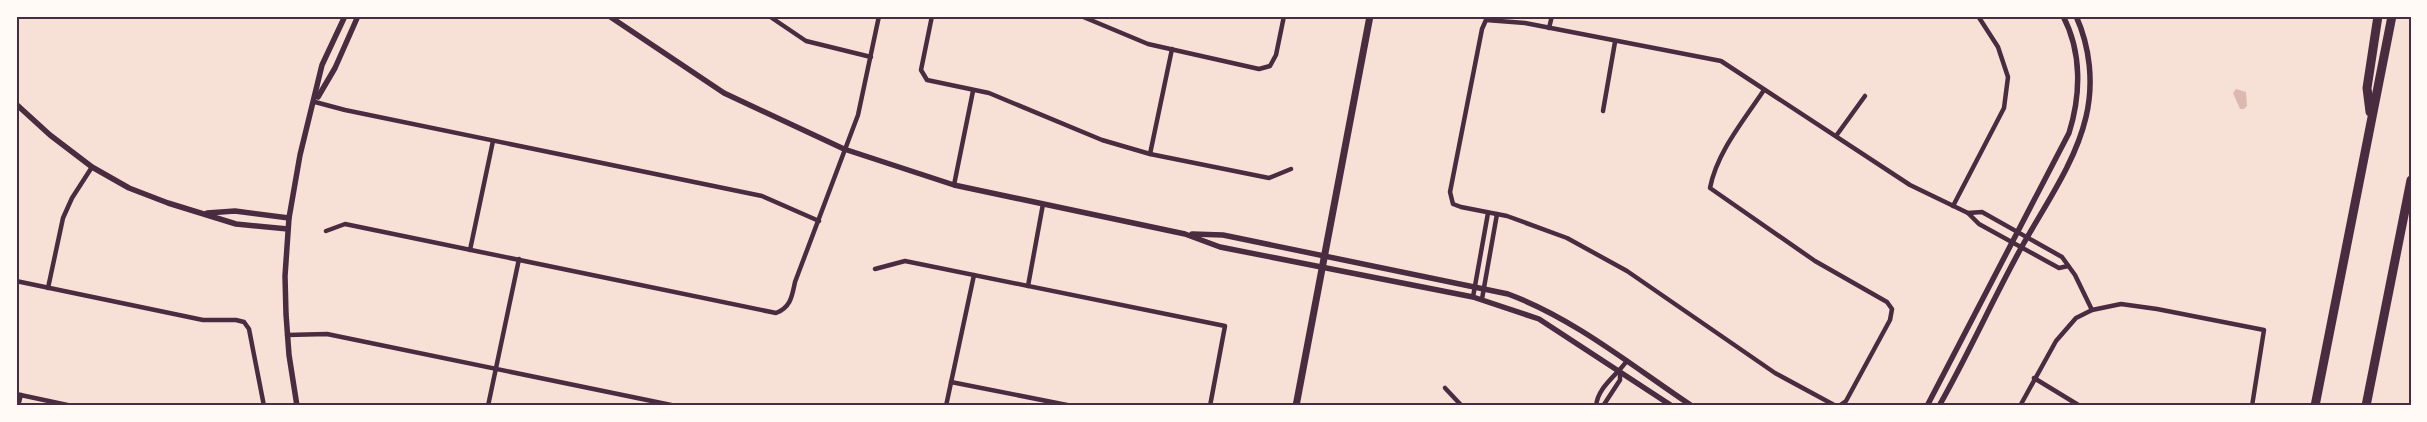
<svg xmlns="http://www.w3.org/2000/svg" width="2427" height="422" viewBox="0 0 2427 422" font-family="'Crimson Pro',serif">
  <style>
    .water { fill: #dcb8b0 }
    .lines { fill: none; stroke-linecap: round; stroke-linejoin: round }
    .minor { stroke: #4a2c40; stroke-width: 4.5 }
    .tertiary { stroke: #4a2c40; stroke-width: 5.5 }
    .secondary { stroke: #4a2c40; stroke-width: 7 }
    .motorway { stroke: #4a2c40; stroke-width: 9 }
    .neatline { fill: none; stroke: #4a2c40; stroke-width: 2 }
  </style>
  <rect width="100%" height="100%" fill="#f7e1d7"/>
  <!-- water -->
  <path class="water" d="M 2236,89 L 2246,92 L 2247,106 L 2244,109 L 2240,109 L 2233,93 Z"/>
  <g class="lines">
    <!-- minor -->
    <g class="minor">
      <path d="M 769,16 L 806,41 L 871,57"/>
      <path d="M 932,16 L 921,70 L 927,80 L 989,93 L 1102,140 L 1150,154 L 1269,178 L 1291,169"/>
      <path d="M 1081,16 L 1148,44 L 1259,69 L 1270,66 L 1276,55 L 1284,16"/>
      <path d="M 1549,28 L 1552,16"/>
      <path d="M 1764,90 C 1744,120 1717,152 1710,188 L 1815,261 L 1887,302 L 1892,309 L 1890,320 L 1846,401 L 1839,406"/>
      <path d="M 315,102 L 345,110 L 762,196 L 819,221"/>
      <path d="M 1603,111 L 1615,42"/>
      <path d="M 1836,136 L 1865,96"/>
      <path d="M 1150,154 L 1172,49"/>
      <path d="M 954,185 L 973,91"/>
      <path d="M 1953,206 L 2004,108 L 2008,77 L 1998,47 L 1978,16"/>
      <path d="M 1968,213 L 1982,212 L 2062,257 L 2075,275 L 2092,310"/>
      <path d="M 326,231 L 345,224 L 776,313 C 791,307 792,296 795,282 L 858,115 L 879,16"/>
      <path d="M 470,250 L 493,141"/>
      <path d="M 875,269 L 905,261 L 1225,326 L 1210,406"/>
      <path d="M 16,281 L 203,320 L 236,320 L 244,322 L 249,329 L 264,406"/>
      <path d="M 1028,286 L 1043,204"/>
      <path d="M 48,288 L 63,218 L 72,198 L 92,167"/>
      <path d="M 1473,297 L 1488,213"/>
      <path d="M 1482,299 L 1497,214"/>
      <path d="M 287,335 L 327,334 L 676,406"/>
      <path d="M 2034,378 L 2080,406"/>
      <path d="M 951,382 L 1072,406"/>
      <path d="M 1445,388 L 1461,405 L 1468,406"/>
      <path d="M 16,394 L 72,406"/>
      <path d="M 18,406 L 21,395"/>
      <path d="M 488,406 L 519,259"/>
      <path d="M 946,406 L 974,275"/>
      <path d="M 1596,406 C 1598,387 1616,376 1626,362"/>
      <path d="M 1603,406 L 1620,380 L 1620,371"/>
      <path d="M 1836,406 L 1775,373 L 1627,271 L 1567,238 L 1507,216 L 1461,207 L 1453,204 L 1450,192 L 1482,29 L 1486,20 L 1525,23 L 1721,61 L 1910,185 L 1968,213 L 1979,224 L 2059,268 L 2068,266"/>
      <path d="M 2020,406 L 2056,341 L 2076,318 L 2092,310 L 2121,304 L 2157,309 L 2264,330 L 2252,406"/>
    </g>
    <!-- tertiary -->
    <g class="tertiary">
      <path d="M 609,16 L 724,93 L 844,149 L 954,185 L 1185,234 L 1220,247 L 1473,297 L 1539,319 L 1672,406"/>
      <path d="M 318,97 L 335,68 L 358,16"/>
      <path d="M 16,104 L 50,135 L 92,167 L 129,188 L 168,203 L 236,224 L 288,229"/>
      <path d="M 207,213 L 235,211 L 289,218"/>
      <path d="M 1192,234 L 1223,235 L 1508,294 C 1575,319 1632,366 1692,406"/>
      <path d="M 297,406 L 289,355 L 286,314 L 285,276 L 289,218 L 300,155 L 322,65 L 345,16"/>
      <path d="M 1927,406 L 2069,133 C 2081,95 2082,52 2063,16"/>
      <path d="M 1939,406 C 1968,355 1992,301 2020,250 C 2043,208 2075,164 2086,117 C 2094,83 2090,47 2076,16"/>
    </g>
    <!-- secondary -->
    <path class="secondary" d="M 1296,406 L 1370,16"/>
    <!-- motorway -->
    <g class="motorway">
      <path d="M 2370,112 L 2367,88 L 2378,16"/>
      <path d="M 2315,406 L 2392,16"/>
      <path d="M 2366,406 L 2411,180"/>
    </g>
  </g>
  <!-- border -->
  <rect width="2427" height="422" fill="none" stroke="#fffaf5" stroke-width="35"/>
  <rect x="18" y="18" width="2392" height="386" class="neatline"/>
</svg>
